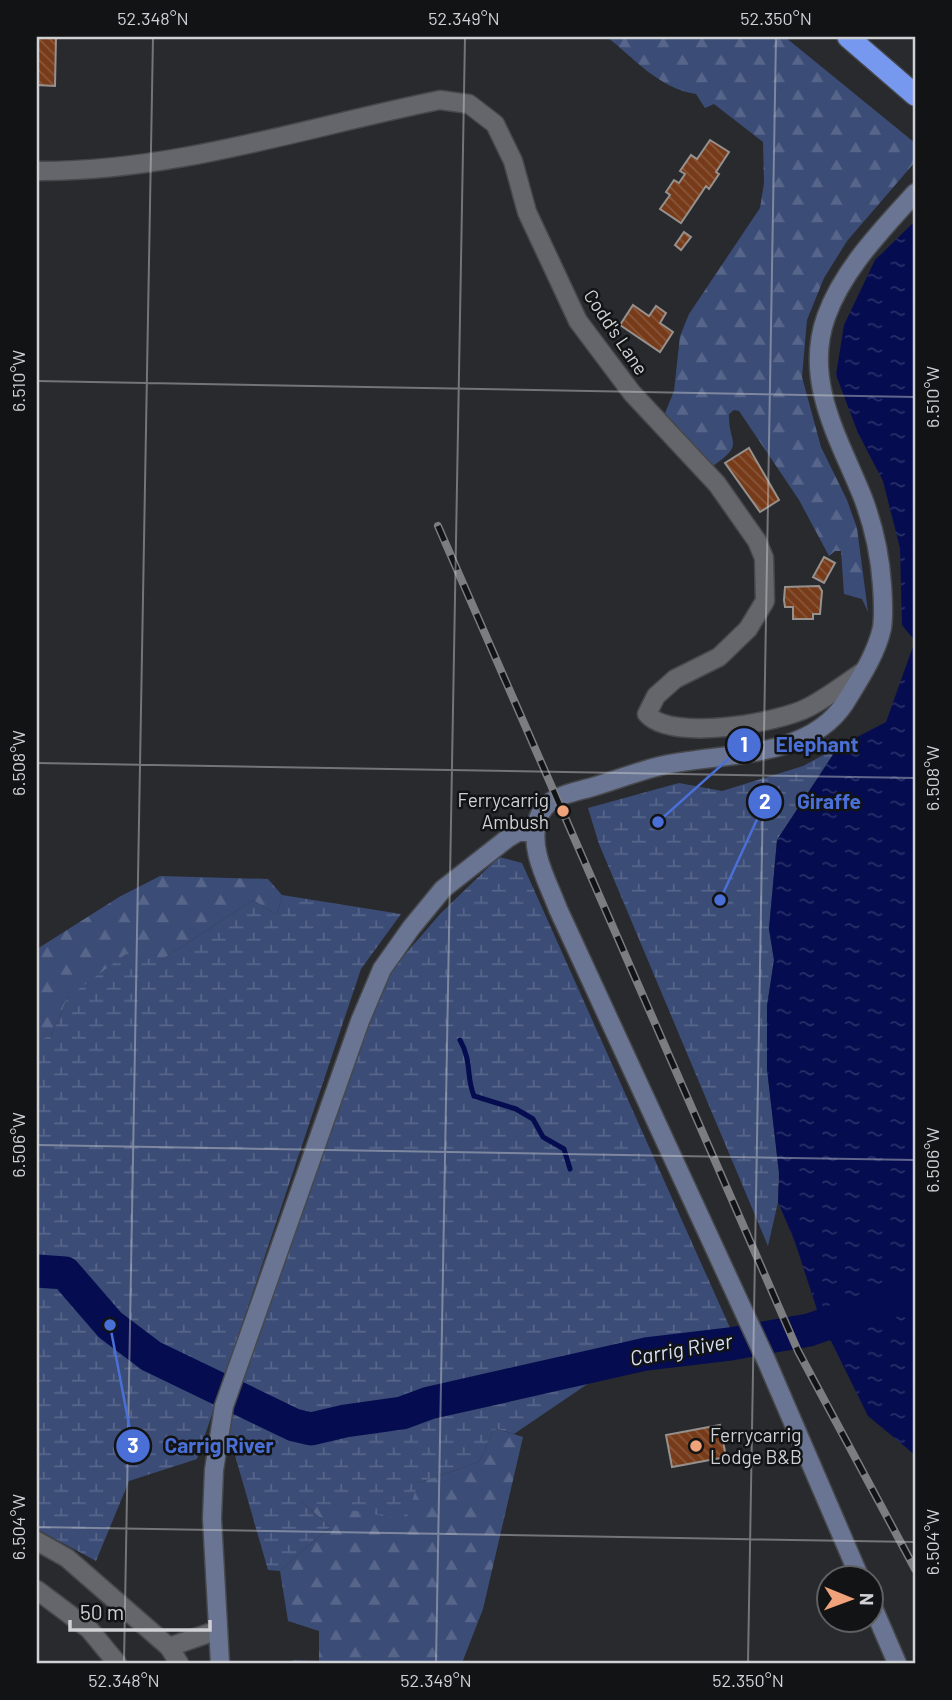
<svg xmlns="http://www.w3.org/2000/svg" width="952" height="1700" viewBox="0 0 952 1700" font-family="Barlow,sans-serif">
  <style>
    .forest { fill: url(#forest-firs) }
    .wetland { fill: url(#wetland-marsh) }
    .water { fill: url(#water-ripples) }
    .lines { fill: none; stroke-linecap: round; stroke-linejoin: round }
    .stream { stroke: #050d50; stroke-width: 5 }
    .river { stroke: #050d50; stroke-width: 33 }
    .building { fill: url(#building-back-hatch); stroke: #97918e; stroke-width: 2 }
    .street-casing { stroke: #46484b; stroke-width: 21 }
    .secondary-casing { stroke: #46484b; stroke-width: 21 }
    .highway-casing { stroke: #46484b; stroke-width: 24 }
    .street { stroke: #64666b; stroke-width: 18 }
    .secondary { stroke: #697593; stroke-width: 18 }
    .highway { stroke: #7698ef; stroke-width: 21 }
    .rail-casing { stroke: #7c7d81; stroke-width: 8 }
    .rail { stroke: #121315; stroke-width: 5; stroke-dasharray: 16; stroke-linecap: butt }
    .ticks { fill: none; stroke: #d0d1d4; stroke-width: 2; stroke-opacity: 0.45 }
    .poi-dot { fill: #f0a27a; stroke: #121315; stroke-width: 2.5 }
    .labels { text-anchor: middle; stroke-width: 5; stroke-linejoin: round; paint-order: stroke }
    .street-label { font-size: 19px; fill: #d0d1d4; stroke: #121315 }
    .poi-label { font-size: 19px; fill: #d0d1d4; stroke: #121315; text-anchor: end }
    .water-label { font-size: 21px; font-style: italic; fill: #d5def3; stroke: #121315 }
    .leader { fill: none; stroke: #4a6fd7; stroke-width: 2.5 }
    .callout-dot { fill: #4a6fd7; stroke: #121315; stroke-width: 2.5 }
    .mark-label { font-size: 21px; text-anchor: middle; font-weight: bold; fill: #fff }
    .callout-label { font-size: 21px; text-anchor: middle; font-weight: bold; fill: #4a6fd7; stroke: #121315; stroke-width: 5; stroke-linejoin: round; paint-order: stroke }
    .neatline { fill: none; stroke: #d0d1d4; stroke-width: 2.5 }
    .ticks-label { font-size: 18px; text-anchor: middle; fill: #d0d1d4 }
  </style>
  <defs>
    <pattern id="forest-firs" width="22" height="20" patternUnits="userSpaceOnUse" patternTransform="scale(1.75)"><rect width="22" height="20" fill="#3b4c76"/><path d="M5 1l3.5 6h-7zM16 11l3.5 6h-7z" fill="#566589"/></pattern>
    <pattern id="wetland-marsh" width="20" height="14" patternUnits="userSpaceOnUse" patternTransform="scale(1.75)"><rect width="20" height="14" fill="#3b4c76"/><path d="M1 5h8M5 5V1M11 12h8M15 12V8" fill="none" stroke="#566589"/></pattern>
    <pattern id="water-ripples" width="26" height="14" patternUnits="userSpaceOnUse" patternTransform="scale(1.75)"><rect width="26" height="14" fill="#050d50"/><path d="M2 4q2-2 4 0t4 0M15 11q2-2 4 0t4 0" fill="none" stroke="#282f68"/></pattern>
    <pattern id="building-back-hatch" width="6" height="6" patternUnits="userSpaceOnUse" patternTransform="scale(1.75)"><rect width="6" height="6" fill="#773b19"/><path d="M-1 5l2 2M0 0l6 6M5-1l2 2" fill="none" stroke="#89563a"/></pattern>
  </defs>
  <rect width="100%" height="100%" fill="#292a2e"/>
  <!-- forest -->
  <g class="forest">
    <path d="M 607,37 L 785,37 L 915,143 L 915,162 L 847,241 L 824,278 L 807,320 L 802,377 L 821,447 L 847,500 L 857,528 L 868,612 L 862,599 L 844,594 L 841,551 L 835,551 L 829,556 L 799,500 L 739,411 L 734,410 L 729,414 C 728,444 746,443 713,466 L 665,413 L 674,391 L 680,336 L 689,314 L 760,208 L 764,183 L 763,142 L 714,104 L 705,108 L 696,94 C 660,89 635,59 607,37 Z"/>
    <path d="M 160,876 L 268,879 L 282,895 L 277,915 L 253,900 L 160,961 L 68,997 L 51,1036 L 37,1040 L 37,949 L 119,897 Z"/>
    <path d="M 494,1428 L 523,1437 L 483,1609 L 462,1663 L 292,1663 L 293,1660 L 319,1661 L 319,1631 L 288,1621 L 280,1571 L 330,1527 L 300,1500 L 418,1483 L 479,1462 Z"/>
  </g>
  <!-- wetland -->
  <g class="wetland">
    <path d="M 838,747 L 777,840 L 769,929 L 774,960 L 767,1006 L 767,1069 L 779,1173 L 778,1202 L 768,1246 L 599,844 L 588,808 L 679,783 L 722,791 L 803,766 Z"/>
    <path d="M 499,857 L 522,863 L 731,1330 L 603,1355 L 589,1383 L 514,1434 L 494,1428 L 479,1462 L 418,1483 L 406,1520 L 301,1501 L 330,1527 L 280,1571 L 268,1570 L 228,1431 L 241,1384 L 370,1018 L 394,967 L 441,913 Z"/>
    <path d="M 282,895 L 401,914 L 361,969 L 197,1459 L 129,1481 L 96,1561 L 37,1529 L 37,1040 L 51,1036 L 68,997 L 126,954 L 160,961 L 253,900 L 277,915 Z"/>
  </g>
  <!-- water -->
  <path class="water" d="M 915,221 L 915,1455 L 868,1416 L 831,1341 L 809,1330 L 819,1316 L 795,1242 L 778,1202 L 779,1173 L 767,1069 L 767,1006 L 774,960 L 769,929 L 777,840 L 838,747 L 886,722 L 915,641 L 902,625 L 900,548 L 883,481 L 858,433 L 836,375 L 844,325 L 875,260 Z"/>
  <g class="lines">
    <!-- stream -->
    <path class="stream" d="M 460,1040 C 472,1061 466,1077 474,1096 L 516,1109 L 533,1119 L 543,1137 L 564,1149 L 570,1169"/>
    <!-- river -->
    <path class="river" d="M 37,1271 L 65,1273 L 110,1325 L 151,1356 L 294,1425 L 311,1429 L 345,1421 L 402,1413 L 429,1403 L 646,1354 L 730,1344 L 809,1330 L 915,1293"/>
  </g>
  <!-- building -->
  <g class="building">
    <path d="M 37,37 L 56,37 L 55,86 L 37,85 Z"/>
    <path d="M 710,140 L 729,152 L 716,172 L 719,174 L 709,189 L 706,186 L 681,223 L 660,209 L 670,195 L 666,192 L 674,180 L 679,183 L 685,174 L 680,171 L 691,155 L 697,159 Z"/>
    <path d="M 684,232 L 691,237 L 681,250 L 675,245 Z"/>
    <path d="M 633,305 L 649,316 L 656,306 L 666,313 L 660,323 L 673,332 L 660,352 L 620,325 Z"/>
    <path d="M 749,448 L 779,500 L 760,512 L 725,463 Z"/>
    <path d="M 824,557 L 835,563 L 824,583 L 813,577 Z"/>
    <path d="M 819,586 L 822,591 L 820,614 L 813,614 L 813,619 L 793,619 L 793,607 L 785,607 L 784,600 L 785,587 Z"/>
    <path d="M 720,1425 L 726,1457 L 672,1467 L 666,1435 Z"/>
  </g>
  <g class="lines">
    <!-- street casing -->
    <g class="street-casing">
      <g id="street">
        <path d="M 37,171 C 174,172 306,127 440,100 L 469,104 L 495,124 L 513,161 L 527,212 L 578,321 L 632,393 L 717,484 L 757,541 L 764,558 L 765,601 L 748,629 L 719,657 L 675,679 L 656,696 L 647,714 C 671,742 779,723 809,707 C 828,697 846,683 864,671"/>
        <path d="M 37,1541 L 67,1558 L 169,1647 L 179,1663"/>
        <path d="M 37,1590 L 89,1629 L 117,1663"/>
        <path d="M 169,1647 L 218,1630"/>
      </g>
    </g>
    <!-- secondary casing -->
    <g class="secondary-casing">
      <g id="secondary">
        <path d="M 860,1578 L 767,1362 L 558,909 C 548,882 528,849 538,819 C 545,797 570,793 589,788 C 613,781 636,772 660,766 C 719,752 807,761 845,703 C 859,680 876,655 882,628 C 884,615 883,599 882,585 C 880,555 874,527 863,498 C 840,440 803,382 826,317 C 843,269 882,230 915,193"/>
        <path d="M 872,1605 L 897,1663"/>
        <path d="M 220,1663 L 212,1518 L 214,1470 L 224,1406 L 360,1021 L 382,969 L 411,928 L 443,889 L 508,838 L 518,832 L 535,832"/>
      </g>
    </g>
    <!-- highway casing -->
    <g class="highway-casing">
      <path id="highway" d="M 848,37 L 915,95"/>
    </g>
    <!-- street -->
    <use href="#street" class="street"/>
    <!-- secondary -->
    <use href="#secondary" class="secondary"/>
    <!-- highway -->
    <use href="#highway" class="highway"/>
    <!-- rail casing -->
    <g class="rail-casing">
      <path id="rail" d="M 438,526 L 798,1351 L 915,1569"/>
    </g>
    <!-- rail -->
    <use href="#rail" class="rail"/>
  </g>
  <!-- ticks -->
  <path class="ticks" d="M 37,381 L 915,397M 37,763 L 915,778M 37,1145 L 915,1160M 37,1527 L 915,1542M 124,1663 L 153,37M 436,1663 L 465,37M 748,1663 L 776,37"/>
  <!-- markers -->
  <g class="poi-dot">
    <circle cx="563" cy="811" r="7"/>
    <circle cx="696" cy="1446" r="7"/>
  </g>
  <g class="labels">
    <!-- street labels -->
    <g class="street-label">
      <text transform="translate(616 332) rotate(56)" y="7">Codd's Lane</text>
    </g>
    <!-- poi labels -->
    <g class="poi-label">
      <text x="549" y="807">Ferrycarrig<tspan x="549" dy="22">Ambush</tspan></text>
      <text x="710" y="1442" text-anchor="start">Ferrycarrig<tspan x="710" dy="22">Lodge B&amp;B</tspan></text>
    </g>
    <!-- water labels -->
    <g class="water-label">
      <text transform="translate(681 1350) rotate(-10)" y="7">Carrig River</text>
    </g>
  </g>
  <!-- callouts -->
  <path class="leader" d="M658 822L744 745M720 900L765 802M110 1325L133 1446"/>
  <g class="callout-dot">
    <circle cx="658" cy="822" r="7"/>
    <circle cx="720" cy="900" r="7"/>
    <circle cx="110" cy="1325" r="7"/>
    <circle cx="744" cy="745" r="18"/>
    <circle cx="765" cy="802" r="18"/>
    <circle cx="133" cy="1446" r="18"/>
  </g>
  <g class="mark-label">
    <text x="744" y="752">1</text>
    <text x="765" y="809">2</text>
    <text x="133" y="1453">3</text>
  </g>
  <g class="callout-label">
    <text x="817" y="752">Elephant</text>
    <text x="829" y="809">Giraffe</text>
    <text x="219" y="1453">Carrig River</text>
  </g>
  <!-- border -->
  <rect width="952" height="1700" fill="none" stroke="#121315" stroke-width="77"/>
  <!-- north arrow -->
  <g transform="translate(850 1599) rotate(91)"><circle r="33" fill="#121315" stroke="#5e5f61" stroke-width="2"/>
  <path d="M0-5L12 26L0 18L-12 26Z" fill="#f0a27a"/>
  <text y="-10" font-size="19" font-weight="bold" text-anchor="middle" fill="#d0d1d4">N</text>
  </g>
  <!-- scale -->
  <path d="M70 1620v10h140v-10" fill="none" stroke="#d0d1d4" stroke-width="3.5"/>
  <text x="80" y="1620" font-size="21" fill="#d0d1d4" stroke="#121315" stroke-width="5" paint-order="stroke">50 m</text>
  <rect x="38" y="38" width="876" height="1624" class="neatline"/>
  <g class="ticks-label">
    <text x="153" y="25">52.348°N</text>
    <text x="464" y="25">52.349°N</text>
    <text x="776" y="25">52.350°N</text>
    <text transform="translate(19 381) rotate(-90)" y="6">6.510°W</text>
    <text transform="translate(933 397) rotate(-90)" y="6">6.510°W</text>
    <text transform="translate(19 763) rotate(-90)" y="6">6.508°W</text>
    <text transform="translate(933 778) rotate(-90)" y="6">6.508°W</text>
    <text transform="translate(19 1145) rotate(-90)" y="6">6.506°W</text>
    <text transform="translate(933 1160) rotate(-90)" y="6">6.506°W</text>
    <text transform="translate(19 1527) rotate(-90)" y="6">6.504°W</text>
    <text transform="translate(933 1542) rotate(-90)" y="6">6.504°W</text>
    <text x="124" y="1687">52.348°N</text>
    <text x="436" y="1687">52.349°N</text>
    <text x="748" y="1687">52.350°N</text>
  </g>
</svg>
